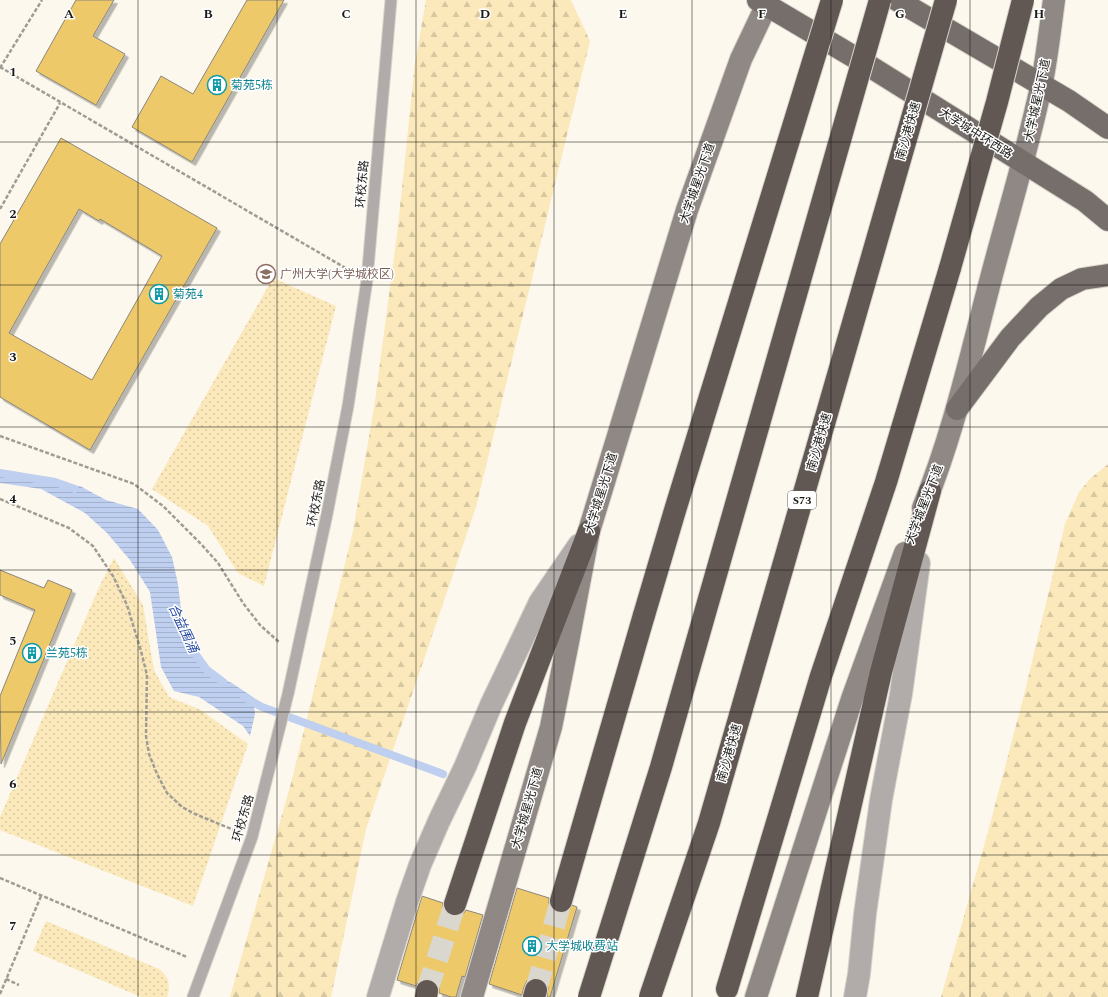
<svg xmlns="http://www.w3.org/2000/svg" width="1108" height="997" viewBox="0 0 1108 997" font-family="Spectral,'Noto Sans SC',serif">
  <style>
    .grass { fill: url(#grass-dots) }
    .forest { fill: url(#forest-firs) }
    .water { fill: url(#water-rules) }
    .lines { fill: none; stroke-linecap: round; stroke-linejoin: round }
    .stream { stroke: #bfcff0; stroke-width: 8 }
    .building { fill: #eec969; stroke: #8a867d; fill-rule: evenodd; filter: url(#shadow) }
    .motorway-tunnel { stroke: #dad7ce; stroke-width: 22; stroke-dasharray: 22 11; stroke-linecap: butt }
    .service-casing { stroke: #d8d4cb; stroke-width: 13 }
    .tertiary-casing { stroke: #d8d4cb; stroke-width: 24 }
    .secondary-casing { stroke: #d8d4cb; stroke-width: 24 }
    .primary-casing { stroke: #d8d4cb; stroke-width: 24 }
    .motorway-casing { stroke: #d8d4cb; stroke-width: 24 }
    .path { stroke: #9f9c95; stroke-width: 2.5; stroke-dasharray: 4 2; stroke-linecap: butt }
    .service { stroke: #b1acaa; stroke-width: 11 }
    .tertiary { stroke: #b1acaa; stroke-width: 22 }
    .secondary { stroke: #8f8885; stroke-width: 22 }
    .primary { stroke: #766e6b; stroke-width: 22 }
    .motorway { stroke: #615854; stroke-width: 22 }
    .motorway-bridge-casing { stroke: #d8d4cb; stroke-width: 24; stroke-linecap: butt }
    .motorway-bridge { stroke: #615854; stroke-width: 22 }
    .grid { fill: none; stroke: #1b1a16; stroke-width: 1; stroke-opacity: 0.55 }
    .labels { text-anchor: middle; stroke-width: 3; stroke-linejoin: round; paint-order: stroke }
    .shield { fill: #fff; stroke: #5f5f5c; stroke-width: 1 }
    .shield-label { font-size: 11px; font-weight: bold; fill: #1b1a16 }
    .culture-label { font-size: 12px; fill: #0d838f; stroke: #fff; text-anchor: start }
    .street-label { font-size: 12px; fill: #1b1a16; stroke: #fff }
    .education-label { font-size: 12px; fill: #785e54; stroke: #fff; text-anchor: start }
    .water-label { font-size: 13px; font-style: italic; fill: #2549a4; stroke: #fff }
    .grid-label { font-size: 13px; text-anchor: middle; font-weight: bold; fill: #1b1a16; stroke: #fff; stroke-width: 3; stroke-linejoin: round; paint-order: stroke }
  </style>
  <defs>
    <pattern id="grass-dots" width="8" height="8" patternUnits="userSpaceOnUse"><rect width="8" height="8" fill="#fbe9bb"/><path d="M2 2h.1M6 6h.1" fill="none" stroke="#d7c7a0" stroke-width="1.8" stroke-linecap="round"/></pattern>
    <pattern id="forest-firs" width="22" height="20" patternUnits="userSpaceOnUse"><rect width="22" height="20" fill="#fbe9bb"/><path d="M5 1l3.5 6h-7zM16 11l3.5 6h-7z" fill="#d7c7a0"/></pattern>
    <pattern id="water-rules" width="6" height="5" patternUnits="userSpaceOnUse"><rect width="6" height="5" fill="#bfcff0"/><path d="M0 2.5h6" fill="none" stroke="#a4b1cd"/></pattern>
    <filter id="shadow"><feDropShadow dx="3.5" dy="3.5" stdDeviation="0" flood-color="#0004"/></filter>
  </defs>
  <rect width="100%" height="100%" fill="#fcf8ee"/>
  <!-- grass -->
  <g class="grass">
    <path d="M 273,278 L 336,306 L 264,586 L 238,573 L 208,526 L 152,489 Z"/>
    <path d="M 114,558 L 143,605 L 154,670 L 169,697 L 199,709 L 248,744 L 193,906 L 0,830 L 0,817 L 100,585 Z"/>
    <path d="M 46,921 L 159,969 C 169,976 171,986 167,997 L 141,997 L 33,951 Z"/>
  </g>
  <!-- forest -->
  <g class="forest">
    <path d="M 426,0 L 571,0 L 590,41 L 476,507 L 366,829 L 331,997 L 230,997 L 291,783 L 353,531 L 375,401 L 398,226 L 415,63 Z"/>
    <path d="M 1108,464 L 1108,997 L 941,997 L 989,828 L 1024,695 L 1065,524 L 1079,492 L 1090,479 Z"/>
  </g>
  <!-- water -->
  <path class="water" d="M 0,473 L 53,485 L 80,486 L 106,500 L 138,509 L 158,530 L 172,557 L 178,584 L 182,617 L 205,672 L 232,683 L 253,697 L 255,714 L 250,736 L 243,726 L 199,697 L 174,691 L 161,667 L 150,592 L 130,560 L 107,533 L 85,513 L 41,489 L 0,483 Z"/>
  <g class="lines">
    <!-- stream -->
    <g class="stream">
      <path d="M 0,473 L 55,482 L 75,489"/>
      <path d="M 194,652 L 207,670 L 223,682"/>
      <path d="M 244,697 L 262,707 L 443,774"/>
    </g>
  </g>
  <!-- building -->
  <g class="building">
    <path d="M 76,0 L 114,0 L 93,36 L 125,54 L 96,105 L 36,71 Z"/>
    <path d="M 247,0 L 284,0 L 192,162 L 132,127 L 161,76 L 193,94 Z"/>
    <path d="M 61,138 L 217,228 L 90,450 L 0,397 L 0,244 ZM 79,209 L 99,221 L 100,219 L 162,256 L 92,380 L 9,333 Z"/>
    <path d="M 0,570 L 44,588 L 48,580 L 72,590 L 1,764 L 0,696 L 35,610 L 0,595 Z"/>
    <path d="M 517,888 L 549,898 L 549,904 L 552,909 L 557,913 L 564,913 L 569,910 L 572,905 L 577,907 L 550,997 L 547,997 L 548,987 L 545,982 L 539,978 L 533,978 L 527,981 L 524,987 L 522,995 L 489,984 Z"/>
    <path d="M 422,896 L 443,903 L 443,907 L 445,912 L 451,916 L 458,916 L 463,914 L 466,910 L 483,915 L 465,977 L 462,976 L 456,997 L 451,997 L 439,993 L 439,986 L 435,981 L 429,979 L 422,979 L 418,983 L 416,986 L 397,980 Z"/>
  </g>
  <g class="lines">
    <!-- motorway-tunnel -->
    <g class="motorway-tunnel">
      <path d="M 536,990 L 561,901"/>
      <path d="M 427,991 L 455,904"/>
    </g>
    <!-- service casing -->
    <g class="service-casing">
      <path id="service" d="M 193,997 L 252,837 L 288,694 L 327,514 L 348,406 L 367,280 L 391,0"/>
    </g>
    <!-- tertiary casing -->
    <g class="tertiary-casing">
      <g id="tertiary">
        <path d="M 378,997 L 407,902 L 420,865 L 439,821 L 465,767 L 491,705 L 540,602 L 579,545"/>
        <path d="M 855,997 L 859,974 L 865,914 L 881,800 L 901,694 L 919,563"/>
      </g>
    </g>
    <!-- secondary casing -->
    <g class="secondary-casing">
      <g id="secondary">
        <path d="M 923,508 C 953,435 970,358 990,282 C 1007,217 1027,152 1041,87 C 1047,58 1050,29 1054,0"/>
        <path d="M 472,997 L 551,727 L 568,642 L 589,531 L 687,210 L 741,59 L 769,0"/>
        <path d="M 756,997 L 852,699 L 905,553"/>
      </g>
    </g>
    <!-- primary casing -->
    <g class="primary-casing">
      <g id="primary">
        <path d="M 758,0 L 866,64 L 1085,201 L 1108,220"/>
        <path d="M 897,0 L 1069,101 L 1108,128"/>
        <path d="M 957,409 L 1010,338 L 1039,307 L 1061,289 L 1082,279 L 1108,275"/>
      </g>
    </g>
    <!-- motorway casing -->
    <g class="motorway-casing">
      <g id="motorway">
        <path d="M 561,901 L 644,615"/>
        <path d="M 455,904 L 515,723 L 589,531"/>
        <path d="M 727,989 L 821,676 L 886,482 L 950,268"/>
        <path d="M 426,997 L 427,991"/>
        <path d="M 534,997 L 536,990"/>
        <path d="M 807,997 L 881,672 L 930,491"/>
      </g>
    </g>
    <!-- path -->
    <g class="path">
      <path d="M 0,67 L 349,270"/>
      <path d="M 0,68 L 42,0"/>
      <path d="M 0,209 L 60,103"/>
      <path d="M 0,436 L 134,484 L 163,506 L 202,545 L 218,563 L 243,603 L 260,625 L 279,642"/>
      <path d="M 0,499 L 69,528 L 93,546 L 113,576 L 127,605 L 141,651 L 147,675 L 146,736 L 149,754 L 157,774 L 167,793 L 182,807 L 195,814 L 234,830"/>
      <path d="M 0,878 L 187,957"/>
      <path d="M 6,979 L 19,985"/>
      <path d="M 0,994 L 41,896"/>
    </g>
    <!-- service -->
    <use href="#service" class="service"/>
    <!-- tertiary -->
    <use href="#tertiary" class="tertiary"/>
    <!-- secondary -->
    <use href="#secondary" class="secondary"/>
    <!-- primary -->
    <use href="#primary" class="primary"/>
    <!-- motorway -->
    <use href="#motorway" class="motorway"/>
    <!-- motorway-bridge casing -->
    <g class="motorway-bridge-casing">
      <g id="motorway-bridge">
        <path d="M 950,268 L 997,102 L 1023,0"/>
        <path d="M 644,615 L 676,507 L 832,0"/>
        <path d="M 589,997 L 661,767 L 880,0"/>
        <path d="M 650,997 L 709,823 L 946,0"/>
      </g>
    </g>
    <!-- motorway-bridge -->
    <use href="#motorway-bridge" class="motorway-bridge"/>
  </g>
  <!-- grid -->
  <path class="grid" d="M 138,0 L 138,997M 277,0 L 277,997M 416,0 L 416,997M 554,0 L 554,997M 692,0 L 692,997M 831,0 L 831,997M 970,0 L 970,997M 0,142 L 1108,142M 0,285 L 1108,285M 0,427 L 1108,427M 0,570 L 1108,570M 0,712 L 1108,712M 0,855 L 1108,855"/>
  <!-- icons -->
  <defs>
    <g id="building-ring" transform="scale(1)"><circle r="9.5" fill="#fff" stroke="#0f9aa8" stroke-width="1.5"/><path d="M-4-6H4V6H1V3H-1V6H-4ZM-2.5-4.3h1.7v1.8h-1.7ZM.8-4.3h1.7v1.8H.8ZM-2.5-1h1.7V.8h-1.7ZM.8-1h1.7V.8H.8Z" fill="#0f9aa8"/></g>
    <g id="university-ring" transform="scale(1)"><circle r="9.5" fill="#fff" stroke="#8d6e63" stroke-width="1.5"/><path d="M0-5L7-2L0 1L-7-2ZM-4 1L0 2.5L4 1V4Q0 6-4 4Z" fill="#8d6e63"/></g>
  </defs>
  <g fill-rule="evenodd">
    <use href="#building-ring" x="217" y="85"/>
    <use href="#university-ring" x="266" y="274"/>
    <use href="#building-ring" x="159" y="294"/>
    <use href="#building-ring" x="32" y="653"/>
    <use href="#building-ring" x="532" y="946"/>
  </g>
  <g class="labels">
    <!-- shield labels -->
    <rect class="shield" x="788" y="491" width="28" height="18" rx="3"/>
    <g class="shield-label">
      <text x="802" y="504">S73</text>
    </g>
    <!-- culture labels -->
    <g class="culture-label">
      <text x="231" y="89">菊苑5栋</text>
      <text x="173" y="298">菊苑4</text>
      <text x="46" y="657">兰苑5栋</text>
      <text x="546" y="950">大学城收费站</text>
    </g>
    <!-- street labels -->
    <g class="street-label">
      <text transform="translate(1037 100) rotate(-78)" y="4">大学城星光下道</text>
      <text transform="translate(908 131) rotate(-74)" y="4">南沙港快速</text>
      <text transform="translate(976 133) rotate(32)" y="4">大学城中环西路</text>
      <text transform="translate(697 183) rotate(-71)" y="4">大学城星光下道</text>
      <text transform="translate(362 184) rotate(-85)" y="4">环校东路</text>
      <text transform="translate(819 442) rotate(-74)" y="4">南沙港快速</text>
      <text transform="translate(601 493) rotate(-73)" y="4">大学城星光下道</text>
      <text transform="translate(316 503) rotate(-79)" y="4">环校东路</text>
      <text transform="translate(924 504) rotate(-69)" y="4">大学城星光下道</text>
      <text transform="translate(729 753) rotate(-74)" y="4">南沙港快速</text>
      <text transform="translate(527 808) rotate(-74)" y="4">大学城星光下道</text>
      <text transform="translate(243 818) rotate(-74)" y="4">环校东路</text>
    </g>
    <!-- education labels -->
    <g class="education-label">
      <text x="280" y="278">广州大学(大学城校区)</text>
    </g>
    <!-- water labels -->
    <g class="water-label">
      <text transform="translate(184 628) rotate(65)" y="5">合益围涌</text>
    </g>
  </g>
  <g class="grid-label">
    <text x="69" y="18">A</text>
    <text x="208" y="18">B</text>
    <text x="346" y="18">C</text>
    <text x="485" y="18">D</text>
    <text x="623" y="18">E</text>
    <text x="762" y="18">F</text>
    <text x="900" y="18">G</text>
    <text x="1039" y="18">H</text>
    <text x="13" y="76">1</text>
    <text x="13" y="218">2</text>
    <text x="13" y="361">3</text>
    <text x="13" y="503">4</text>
    <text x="13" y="645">5</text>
    <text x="13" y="788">6</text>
    <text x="13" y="930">7</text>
  </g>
</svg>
